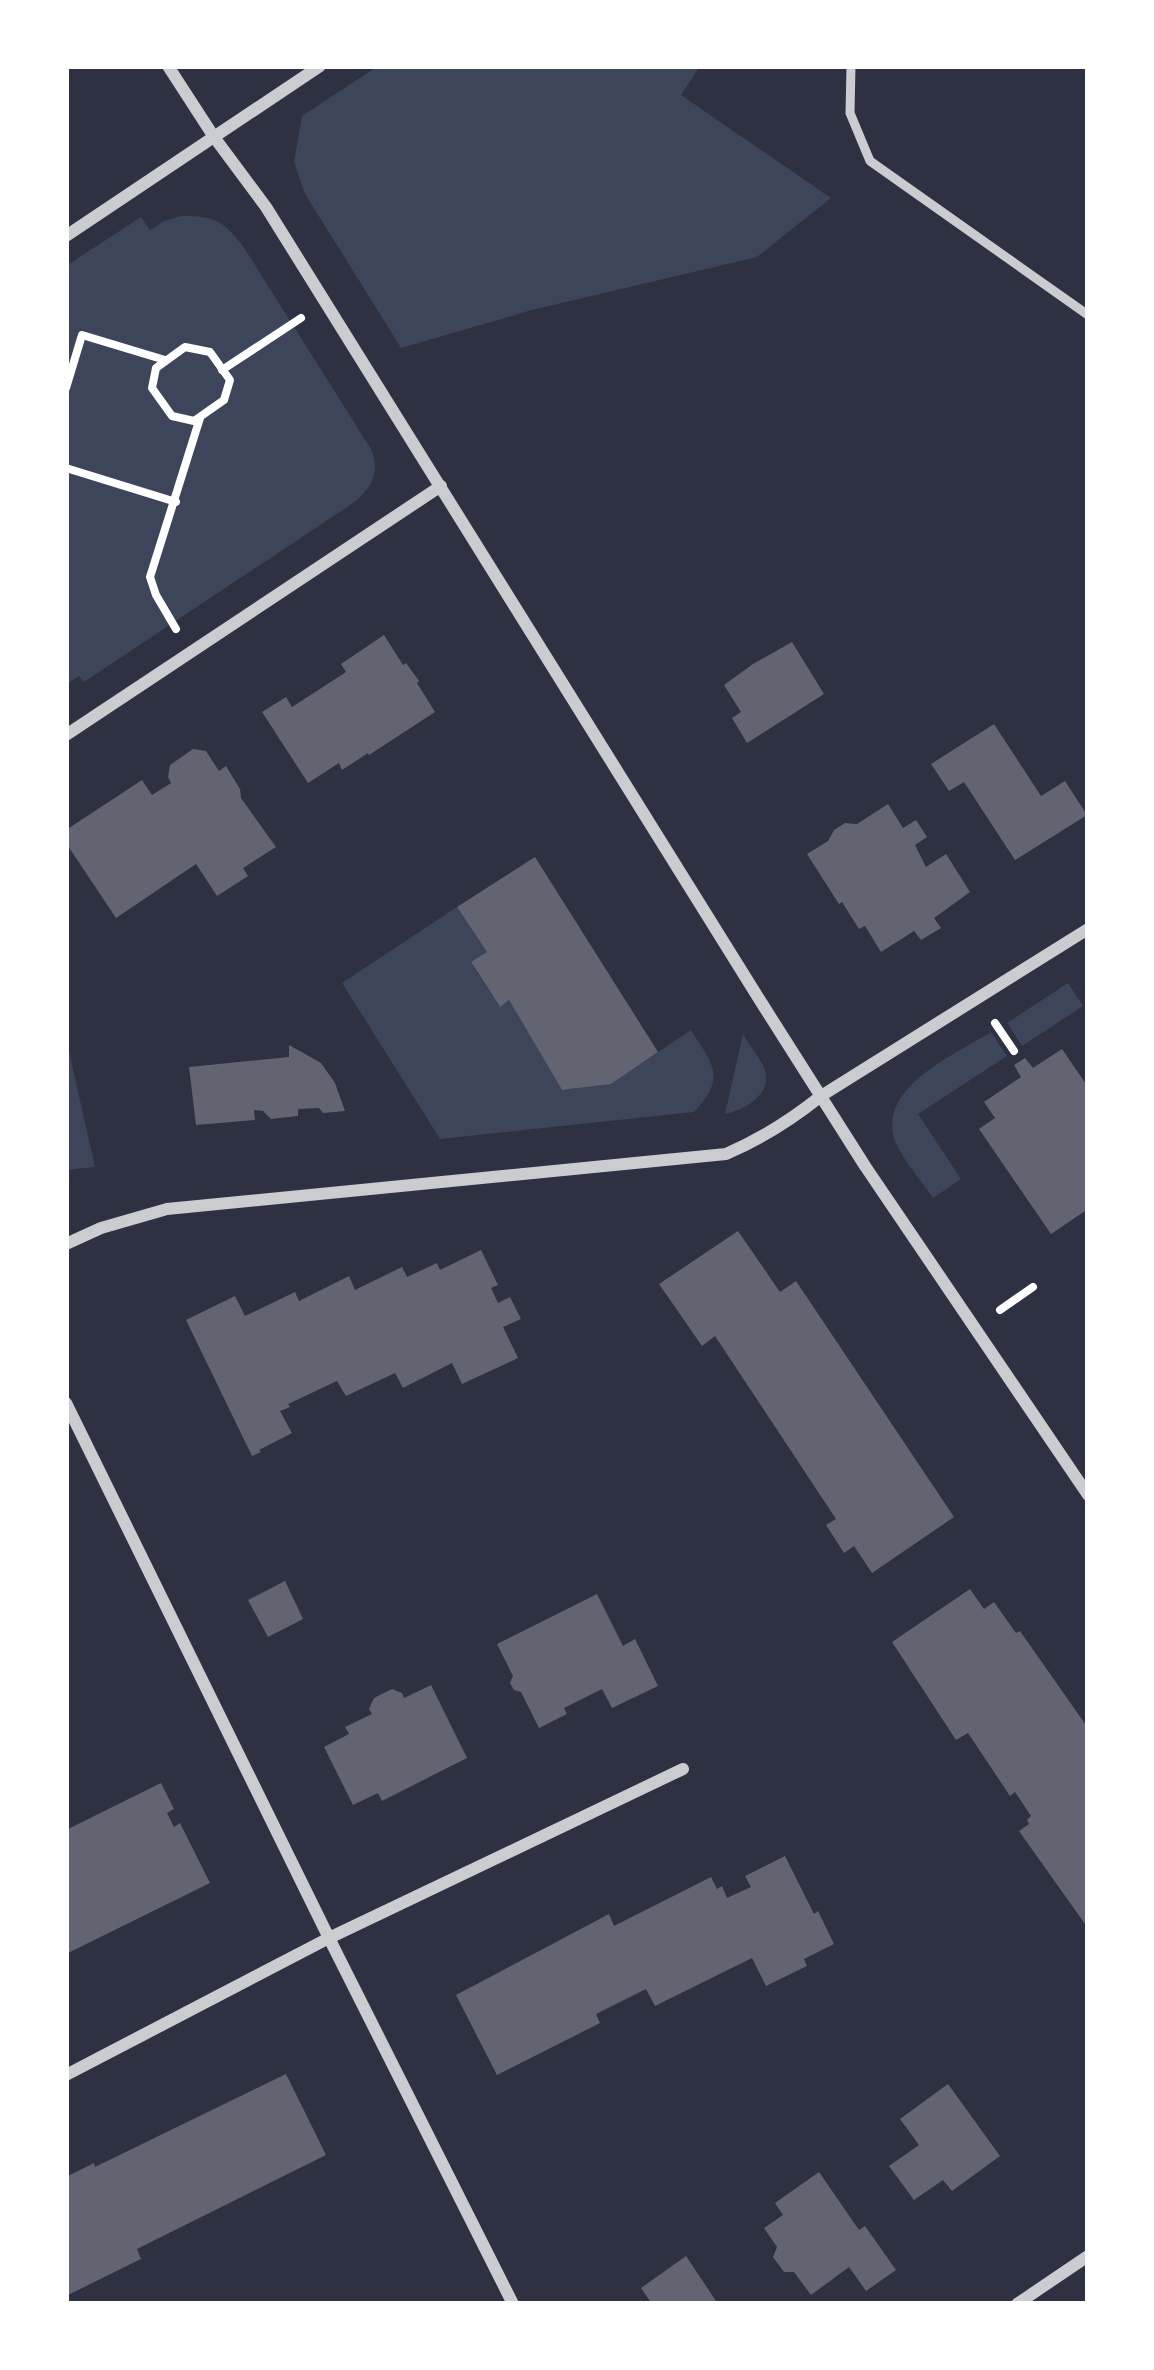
<svg xmlns="http://www.w3.org/2000/svg" width="1154" height="2370" viewBox="0 0 1154 2370" font-family="Jost,sans-serif">
  <style>
    .green { fill: #3c4559 }
    .building { fill: #626471 }
    .lines { fill: none; stroke-linecap: round; stroke-linejoin: round }
    .path { stroke: #fff; stroke-width: 8 }
    .service { stroke: #caccd0; stroke-width: 9 }
    .minor { stroke: #caccd0; stroke-width: 12 }
  </style>
  <rect width="100%" height="100%" fill="#2d3142"/>
  <!-- green -->
  <g class="green">
    <path d="M 378,66 L 700,66 L 681,95 L 831,198 L 757,257 L 532,310 L 401,348 L 305,194 L 294,162 L 302,116 Z"/>
    <path d="M 181,216 C 215,216 222,220 243,246 L 371,449 C 380,471 373,486 356,501 L 84,682 L 79,676 L 66,685 L 66,266 L 141,217 L 150,230 L 164,221 Z"/>
    <path d="M 457,907 L 487,952 L 471,963 L 499,1006 L 509,1000 L 562,1090 L 611,1084 L 691,1030 C 713,1065 727,1077 694,1112 L 440,1139 L 342,983 Z"/>
    <path d="M 1068,983 L 1083,1006 L 1022,1046 L 1007,1023 Z"/>
    <path d="M 991,1032 L 1007,1056 L 918,1114 L 961,1179 L 933,1198 C 922,1181 904,1162 896,1143 C 874,1088 955,1055 991,1032 Z"/>
    <path d="M 743,1034 C 749,1045 759,1056 764,1068 C 774,1093 746,1110 725,1114 Z"/>
    <path d="M 66,1038 L 95,1167 L 66,1170 Z"/>
  </g>
  <!-- building -->
  <g class="building">
    <path d="M 384,635 L 403,665 L 406,663 L 419,681 L 417,683 L 435,712 L 369,755 L 368,753 L 342,770 L 339,763 L 308,783 L 262,712 L 286,697 L 292,707 L 346,672 L 341,664 Z"/>
    <path d="M 792,642 L 824,694 L 747,743 L 732,718 L 741,712 L 724,685 L 753,664 Z"/>
    <path d="M 994,724 L 1041,796 L 1065,781 L 1087,815 L 1015,860 L 964,782 L 949,791 L 931,764 Z"/>
    <path d="M 193,749 L 206,751 L 219,771 L 226,766 L 240,789 L 241,798 L 276,847 L 243,868 L 248,876 L 217,896 L 196,864 L 116,918 L 66,843 L 66,830 L 142,780 L 152,795 L 171,783 L 168,777 L 170,765 Z"/>
    <path d="M 888,804 L 903,828 L 916,820 L 927,837 L 915,845 L 926,867 L 946,854 L 970,892 L 934,918 L 941,928 L 921,940 L 914,931 L 881,952 L 865,926 L 859,929 L 842,902 L 839,904 L 807,854 L 828,841 L 834,830 L 845,823 L 857,824 Z"/>
    <path d="M 535,857 L 658,1052 L 611,1084 L 562,1090 L 509,1000 L 500,1007 L 471,962 L 487,952 L 457,907 Z"/>
    <path d="M 289,1045 L 321,1063 L 335,1083 L 345,1111 L 323,1113 L 319,1108 L 298,1109 L 298,1116 L 271,1119 L 263,1111 L 254,1110 L 255,1120 L 196,1125 L 189,1067 L 289,1057 Z"/>
    <path d="M 1062,1049 L 1088,1087 L 1088,1209 L 1051,1234 L 979,1129 L 995,1118 L 984,1102 L 1021,1077 L 1014,1065 L 1025,1058 L 1033,1068 Z"/>
    <path d="M 738,1231 L 780,1292 L 796,1281 L 954,1517 L 872,1573 L 854,1546 L 844,1553 L 826,1525 L 836,1519 L 715,1336 L 702,1346 L 659,1284 Z"/>
    <path d="M 481,1250 L 498,1285 L 491,1288 L 498,1303 L 510,1297 L 521,1319 L 503,1327 L 518,1358 L 462,1384 L 452,1363 L 403,1388 L 395,1373 L 346,1396 L 337,1381 L 288,1404 L 290,1407 L 280,1411 L 292,1433 L 259,1450 L 261,1452 L 252,1456 L 186,1320 L 235,1296 L 245,1316 L 295,1292 L 299,1301 L 349,1276 L 355,1290 L 402,1267 L 407,1277 L 437,1263 L 440,1270 Z"/>
    <path d="M 285,1581 L 303,1619 L 268,1637 L 248,1600 Z"/>
    <path d="M 970,1589 L 984,1609 L 994,1602 L 1016,1633 L 1020,1631 L 1088,1728 L 1088,1921 L 1085,1924 L 1019,1831 L 1029,1824 L 1027,1820 L 1031,1816 L 1015,1792 L 1010,1796 L 968,1733 L 956,1740 L 892,1642 Z"/>
    <path d="M 597,1594 L 623,1646 L 635,1639 L 658,1686 L 612,1708 L 602,1689 L 564,1708 L 567,1714 L 539,1728 L 521,1692 L 514,1690 L 510,1683 L 513,1676 L 497,1644 Z"/>
    <path d="M 431,1685 L 467,1758 L 382,1801 L 378,1793 L 353,1805 L 324,1747 L 349,1734 L 345,1727 L 372,1714 L 369,1709 L 374,1698 L 392,1689 L 402,1693 L 404,1698 Z"/>
    <path d="M 161,1783 L 174,1809 L 167,1813 L 174,1827 L 180,1823 L 210,1883 L 66,1954 L 66,1830 Z"/>
    <path d="M 785,1856 L 814,1914 L 818,1911 L 834,1944 L 804,1959 L 807,1966 L 766,1986 L 752,1958 L 655,2006 L 646,1989 L 596,2014 L 600,2023 L 497,2075 L 456,1995 L 609,1914 L 614,1926 L 711,1877 L 717,1889 L 722,1886 L 727,1898 L 751,1887 L 745,1876 Z"/>
    <path d="M 286,2074 L 326,2155 L 137,2249 L 141,2259 L 66,2296 L 66,2177 L 94,2163 L 95,2167 Z"/>
    <path d="M 948,2084 L 1000,2156 L 952,2191 L 943,2180 L 914,2200 L 889,2166 L 919,2145 L 900,2119 Z"/>
    <path d="M 819,2172 L 859,2230 L 865,2226 L 896,2270 L 866,2291 L 849,2267 L 811,2295 L 794,2272 L 784,2272 L 773,2257 L 777,2247 L 764,2228 L 783,2215 L 775,2203 Z"/>
    <path d="M 686,2256 L 718,2304 L 652,2304 L 641,2288 Z"/>
  </g>
  <g class="lines">
    <!-- path -->
    <g class="path">
      <path d="M 185,347 L 210,352 L 230,380 L 224,400 L 194,421 L 172,416 L 152,388 L 156,368 Z"/>
      <path d="M 222,370 L 301,318"/>
      <path d="M 66,388 L 82,335 L 165,360"/>
      <path d="M 66,468 L 176,502"/>
      <path d="M 176,629 L 156,595 L 150,577 L 200,418"/>
      <path d="M 995,1023 L 1014,1051"/>
      <path d="M 1000,1310 L 1033,1287"/>
    </g>
    <!-- service -->
    <path class="service" d="M 851,66 L 850,113 L 870,161 L 1088,315"/>
    <!-- minor -->
    <g class="minor">
      <path d="M 168,66 L 214,137 L 266,207 L 761,1002 L 865,1166 L 1088,1495"/>
      <path d="M 66,236 L 320,66"/>
      <path d="M 66,735 L 441,486"/>
      <path d="M 66,1244 L 101,1228 L 167,1209 L 726,1154 C 761,1139 791,1120 821,1096 L 1088,929"/>
      <path d="M 66,1403 L 329,1938 L 513,2304"/>
      <path d="M 66,2075 L 329,1938 L 683,1769"/>
      <path d="M 1017,2304 L 1088,2256"/>
    </g>
  </g>
  <!-- border -->
  <rect width="1154" height="2370" fill="none" stroke="#ffffff" stroke-width="138"/>
</svg>
